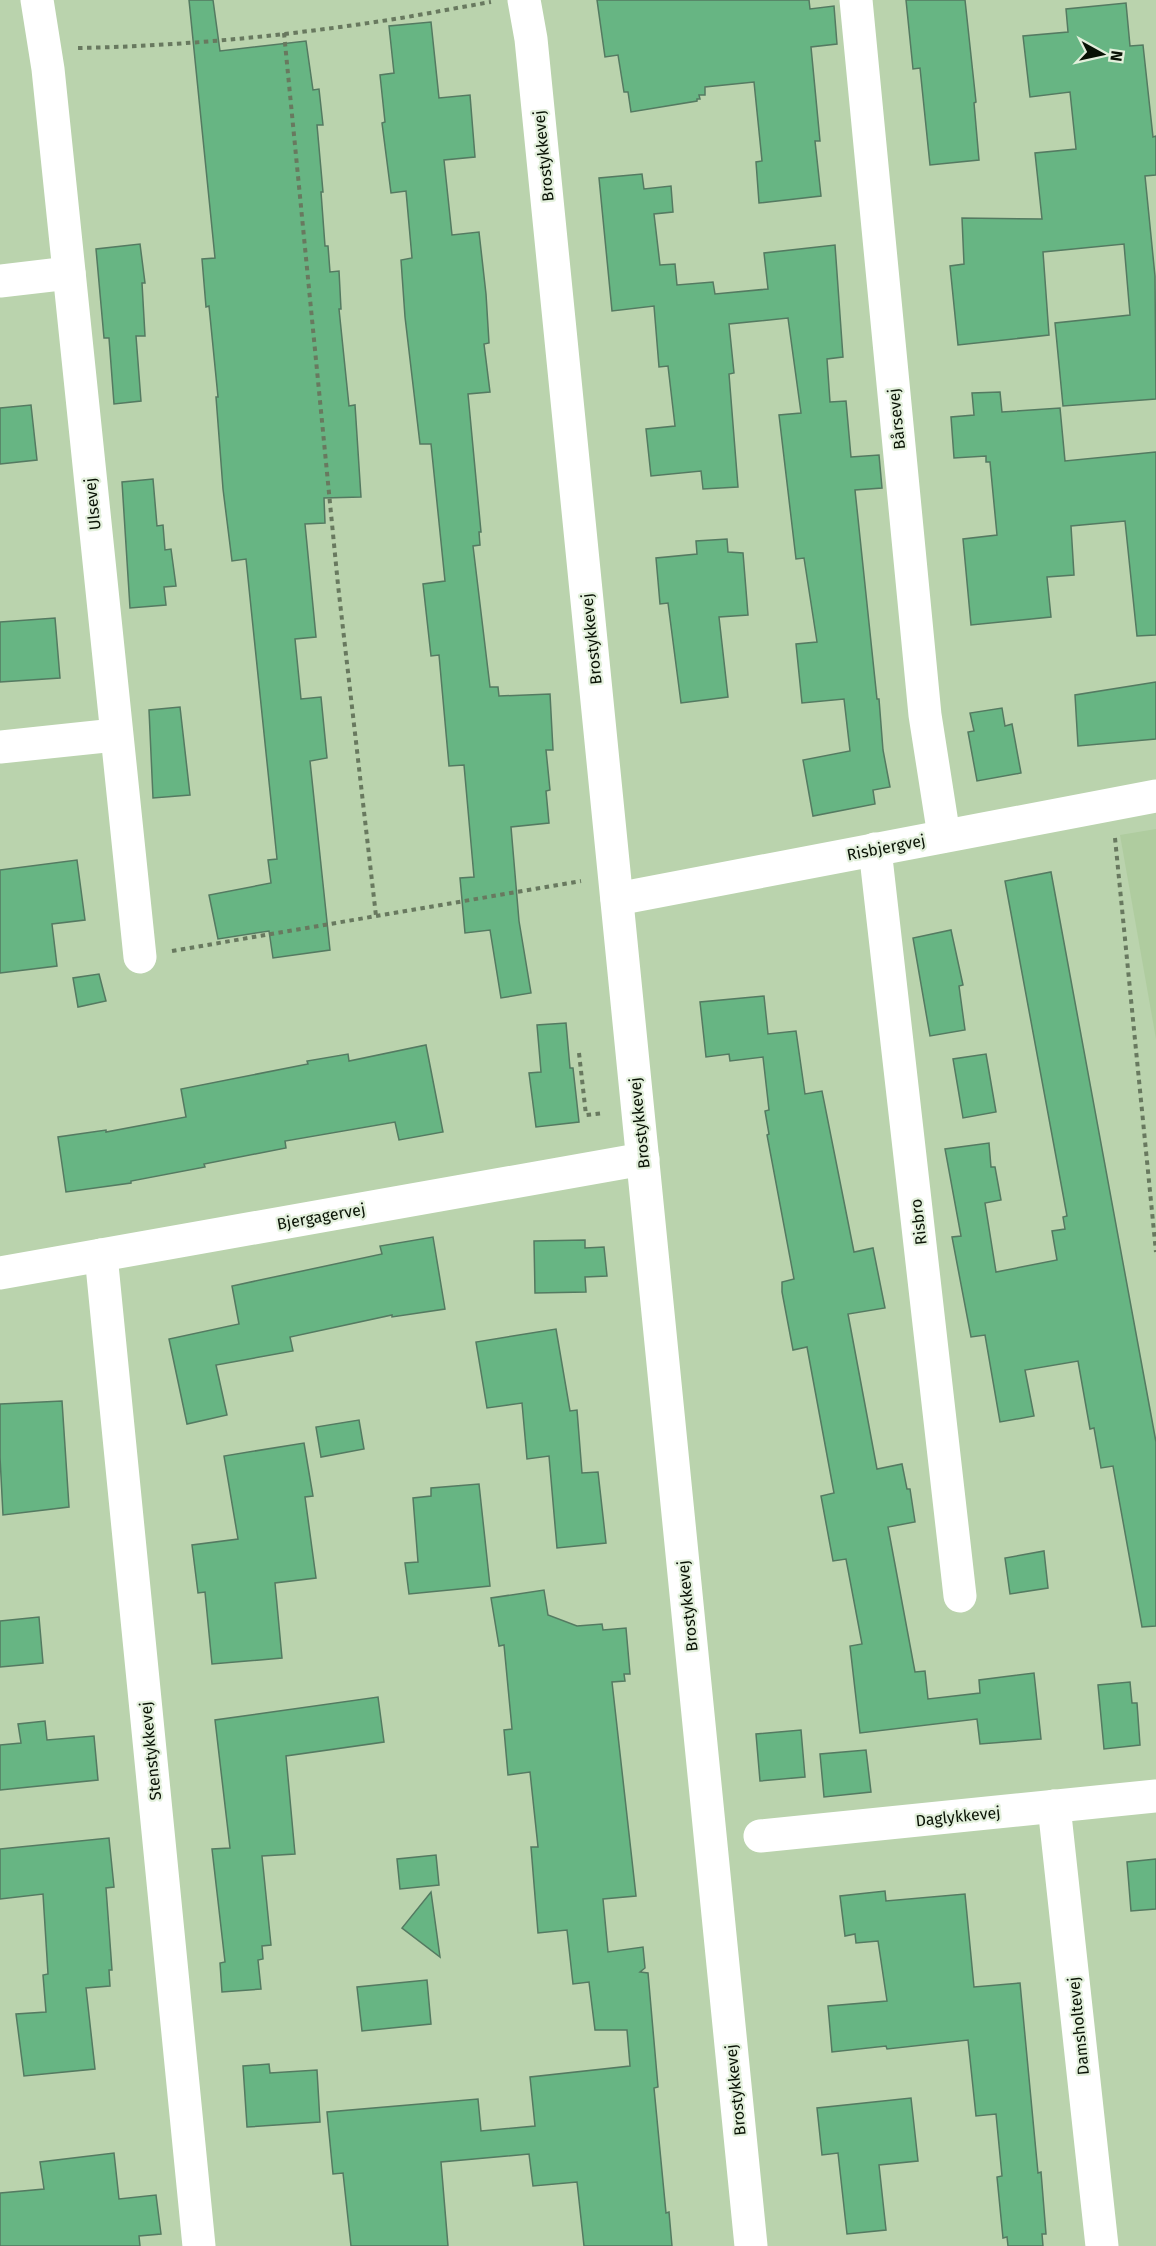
<svg xmlns="http://www.w3.org/2000/svg" width="1156" height="2246" viewBox="0 0 1156 2246" font-family="'Fira Sans',sans-serif">
  <style>
    .built { fill: #afcc9f }
    .building { fill: #67b583; stroke: #547a61; stroke-width: 1.5 }
    .lines { fill: none; stroke-linecap: round; stroke-linejoin: round }
    .path { stroke: #68795f; stroke-width: 4; stroke-dasharray: 4.5 4.5; stroke-linecap: butt }
    .minor { stroke: #fff; stroke-width: 33 }
    .tertiary { stroke: #fff; stroke-width: 33 }
    .labels { text-anchor: middle; stroke-width: 4.5; stroke-linejoin: round; paint-order: stroke }
    .street-label { font-size: 16px; fill: #091205; stroke: #e3f0dc }
  </style>
  <rect width="100%" height="100%" fill="#bad3ad"/>
  <!-- built -->
  <path class="built" d="M 1156,829 L 1156,1039 L 1120,835 Z"/>
  <!-- building -->
  <g class="building">
    <path d="M 189,0 L 213,0 L 220,51 L 306,41 L 313,90 L 319,89 L 323,125 L 317,125 L 323,192 L 321,192 L 325,246 L 328,246 L 330,272 L 339,271 L 341,309 L 339,309 L 349,406 L 355,405 L 361,497 L 324,498 L 325,523 L 305,524 L 316,637 L 295,639 L 301,699 L 321,697 L 327,758 L 310,761 L 330,950 L 273,958 L 269,931 L 218,939 L 209,895 L 271,883 L 268,860 L 277,859 L 246,559 L 232,561 L 223,489 L 216,397 L 218,397 L 209,306 L 206,307 L 202,259 L 215,258 Z"/>
    <path d="M 597,0 L 809,0 L 810,9 L 834,6 L 837,44 L 811,47 L 820,141 L 815,141 L 821,196 L 759,203 L 756,162 L 762,161 L 754,82 L 705,87 L 705,95 L 699,95 L 700,99 L 697,99 L 697,101 L 631,112 L 628,92 L 624,92 L 618,55 L 605,57 Z"/>
    <path d="M 906,0 L 965,0 L 976,102 L 974,103 L 979,160 L 930,165 L 920,68 L 913,69 Z"/>
    <path d="M 1126,3 L 1130,46 L 1143,45 L 1153,137 L 1156,136 L 1156,175 L 1145,176 L 1155,276 L 1156,399 L 1063,406 L 1055,323 L 1130,315 L 1124,244 L 1043,252 L 1049,335 L 958,345 L 950,266 L 964,264 L 962,218 L 1042,219 L 1035,153 L 1076,149 L 1070,92 L 1030,97 L 1023,36 L 1068,32 L 1066,9 Z"/>
    <path d="M 431,22 L 439,98 L 470,95 L 475,157 L 444,160 L 452,235 L 479,232 L 486,294 L 489,343 L 484,344 L 490,392 L 468,394 L 481,532 L 479,532 L 480,545 L 473,546 L 490,687 L 498,687 L 499,696 L 550,694 L 553,750 L 546,750 L 550,790 L 546,791 L 549,823 L 511,827 L 519,921 L 531,993 L 501,998 L 490,930 L 465,933 L 460,878 L 474,877 L 464,765 L 449,766 L 439,655 L 431,656 L 423,584 L 445,581 L 431,444 L 420,444 L 405,317 L 401,260 L 412,258 L 406,191 L 391,193 L 382,123 L 385,122 L 380,75 L 394,73 L 389,26 Z"/>
    <path d="M 642,174 L 644,189 L 671,186 L 673,212 L 654,214 L 660,265 L 675,264 L 677,285 L 713,282 L 715,294 L 768,289 L 764,253 L 835,245 L 843,357 L 827,359 L 830,402 L 846,401 L 851,457 L 879,455 L 882,488 L 855,490 L 877,699 L 879,699 L 883,750 L 890,787 L 873,790 L 875,804 L 813,816 L 803,760 L 850,751 L 844,699 L 802,703 L 796,644 L 817,642 L 804,558 L 796,559 L 779,415 L 801,413 L 788,318 L 729,324 L 734,373 L 729,374 L 738,487 L 703,489 L 701,471 L 651,476 L 646,429 L 675,426 L 668,366 L 659,367 L 654,306 L 612,311 L 599,178 Z"/>
    <path d="M 140,244 L 145,283 L 142,283 L 145,336 L 136,336 L 141,401 L 114,404 L 109,338 L 104,338 L 96,249 Z"/>
    <path d="M 1000,392 L 1002,412 L 1060,408 L 1065,461 L 1156,452 L 1156,635 L 1137,636 L 1125,521 L 1071,526 L 1074,575 L 1047,577 L 1051,617 L 971,625 L 963,539 L 997,535 L 990,462 L 986,462 L 986,456 L 954,458 L 951,417 L 974,415 L 972,393 Z"/>
    <path d="M 31,405 L 37,460 L 0,464 L 0,408 Z"/>
    <path d="M 153,479 L 157,526 L 163,525 L 165,550 L 171,549 L 176,586 L 164,587 L 166,605 L 130,608 L 122,482 Z"/>
    <path d="M 727,539 L 728,552 L 743,553 L 748,615 L 719,617 L 728,697 L 681,703 L 668,603 L 660,604 L 656,558 L 697,554 L 696,541 Z"/>
    <path d="M 55,618 L 60,678 L 0,682 L 0,622 Z"/>
    <path d="M 1156,682 L 1156,739 L 1078,746 L 1075,695 Z"/>
    <path d="M 180,707 L 190,795 L 153,798 L 149,710 Z"/>
    <path d="M 1002,708 L 1005,726 L 1012,724 L 1021,773 L 977,781 L 968,732 L 974,731 L 970,713 Z"/>
    <path d="M 77,860 L 85,920 L 52,924 L 57,966 L 0,973 L 0,870 Z"/>
    <path d="M 1051,872 L 1156,1442 L 1156,1626 L 1142,1627 L 1113,1466 L 1101,1468 L 1094,1428 L 1090,1429 L 1078,1361 L 1025,1370 L 1034,1416 L 1000,1422 L 985,1335 L 971,1337 L 952,1237 L 961,1236 L 945,1149 L 989,1143 L 991,1167 L 995,1167 L 1001,1200 L 985,1203 L 996,1272 L 1057,1260 L 1052,1231 L 1065,1229 L 1063,1217 L 1067,1216 L 1005,881 Z"/>
    <path d="M 951,930 L 963,985 L 959,986 L 965,1030 L 930,1036 L 913,938 Z"/>
    <path d="M 99,974 L 106,1001 L 78,1007 L 73,978 Z"/>
    <path d="M 764,996 L 768,1034 L 796,1031 L 805,1094 L 822,1091 L 854,1252 L 873,1248 L 885,1308 L 848,1314 L 877,1469 L 902,1464 L 907,1489 L 910,1489 L 915,1522 L 888,1527 L 915,1672 L 925,1671 L 928,1699 L 980,1693 L 979,1680 L 1034,1673 L 1041,1739 L 980,1744 L 977,1719 L 860,1733 L 850,1646 L 862,1644 L 846,1559 L 833,1561 L 821,1496 L 834,1493 L 807,1347 L 793,1350 L 782,1292 L 782,1282 L 794,1279 L 767,1135 L 769,1134 L 765,1111 L 769,1110 L 763,1057 L 730,1061 L 729,1054 L 706,1057 L 700,1002 Z"/>
    <path d="M 566,1023 L 570,1068 L 573,1068 L 579,1122 L 536,1127 L 529,1073 L 541,1072 L 537,1025 Z"/>
    <path d="M 426,1045 L 443,1132 L 399,1140 L 395,1122 L 285,1141 L 286,1148 L 204,1164 L 205,1167 L 131,1181 L 131,1183 L 66,1192 L 58,1137 L 106,1130 L 106,1132 L 186,1117 L 181,1089 L 308,1064 L 307,1061 L 348,1054 L 349,1061 Z"/>
    <path d="M 986,1054 L 996,1112 L 963,1118 L 953,1059 Z"/>
    <path d="M 433,1237 L 445,1309 L 392,1317 L 392,1315 L 290,1337 L 293,1351 L 216,1365 L 227,1415 L 187,1424 L 169,1339 L 239,1324 L 232,1286 L 382,1254 L 380,1246 Z"/>
    <path d="M 585,1240 L 585,1248 L 604,1247 L 607,1276 L 585,1277 L 586,1292 L 535,1293 L 534,1241 Z"/>
    <path d="M 556,1329 L 570,1411 L 577,1410 L 582,1473 L 598,1472 L 606,1543 L 557,1548 L 549,1456 L 527,1459 L 522,1403 L 487,1408 L 476,1342 Z"/>
    <path d="M 62,1401 L 69,1507 L 3,1515 L 0,1457 L 0,1404 Z"/>
    <path d="M 359,1420 L 364,1449 L 321,1457 L 316,1427 Z"/>
    <path d="M 304,1443 L 313,1496 L 305,1497 L 316,1578 L 275,1583 L 282,1658 L 212,1664 L 205,1592 L 198,1593 L 192,1545 L 238,1539 L 224,1456 Z"/>
    <path d="M 479,1484 L 490,1586 L 409,1594 L 405,1563 L 418,1562 L 413,1498 L 431,1496 L 431,1488 Z"/>
    <path d="M 1044,1551 L 1048,1588 L 1010,1594 L 1005,1558 Z"/>
    <path d="M 544,1590 L 548,1615 L 577,1626 L 602,1624 L 603,1630 L 626,1628 L 630,1674 L 624,1674 L 625,1681 L 612,1682 L 636,1896 L 603,1899 L 608,1952 L 643,1947 L 645,1968 L 640,1972 L 648,1973 L 658,2087 L 654,2088 L 666,2213 L 669,2212 L 672,2246 L 584,2246 L 577,2182 L 533,2186 L 529,2154 L 441,2162 L 448,2246 L 351,2246 L 343,2173 L 333,2174 L 327,2112 L 478,2099 L 481,2131 L 535,2126 L 530,2077 L 630,2066 L 627,2030 L 595,2030 L 589,1982 L 573,1984 L 567,1930 L 538,1933 L 531,1847 L 538,1847 L 530,1772 L 508,1775 L 504,1730 L 512,1729 L 504,1645 L 499,1646 L 491,1598 Z"/>
    <path d="M 39,1617 L 43,1663 L 0,1667 L 0,1621 Z"/>
    <path d="M 1130,1682 L 1132,1703 L 1137,1703 L 1140,1745 L 1104,1749 L 1098,1685 Z"/>
    <path d="M 378,1697 L 384,1742 L 286,1756 L 295,1854 L 262,1856 L 271,1945 L 262,1946 L 263,1959 L 258,1960 L 261,1989 L 222,1992 L 220,1963 L 225,1962 L 212,1849 L 230,1848 L 215,1720 Z"/>
    <path d="M 45,1721 L 47,1740 L 94,1736 L 98,1780 L 0,1790 L 0,1745 L 21,1743 L 18,1724 Z"/>
    <path d="M 801,1730 L 805,1777 L 760,1781 L 756,1734 Z"/>
    <path d="M 866,1750 L 871,1792 L 824,1797 L 820,1754 Z"/>
    <path d="M 109,1838 L 114,1887 L 106,1888 L 112,1970 L 109,1970 L 110,1986 L 86,1988 L 95,2069 L 24,2076 L 16,2014 L 46,2012 L 43,1975 L 48,1974 L 43,1894 L 0,1899 L 0,1849 Z"/>
    <path d="M 436,1855 L 439,1885 L 400,1889 L 397,1859 Z"/>
    <path d="M 1156,1859 L 1156,1909 L 1131,1911 L 1127,1862 Z"/>
    <path d="M 885,1891 L 886,1901 L 965,1894 L 974,1987 L 1020,1983 L 1038,2173 L 1041,2172 L 1044,2209 L 1046,2234 L 1042,2234 L 1043,2246 L 1008,2246 L 1007,2237 L 1003,2238 L 997,2177 L 1002,2176 L 996,2114 L 976,2116 L 968,2040 L 887,2049 L 886,2046 L 832,2052 L 828,2006 L 887,2001 L 878,1941 L 856,1943 L 855,1934 L 845,1936 L 840,1896 Z"/>
    <path d="M 431,1892 L 440,1957 L 402,1928 Z"/>
    <path d="M 427,1980 L 431,2024 L 362,2031 L 357,1987 Z"/>
    <path d="M 269,2064 L 270,2073 L 317,2070 L 320,2122 L 247,2127 L 243,2066 Z"/>
    <path d="M 911,2098 L 918,2161 L 879,2165 L 886,2230 L 847,2234 L 838,2153 L 822,2155 L 817,2108 Z"/>
    <path d="M 114,2153 L 119,2199 L 156,2195 L 161,2234 L 139,2236 L 140,2246 L 0,2246 L 0,2193 L 44,2189 L 40,2162 Z"/>
  </g>
  <g class="lines">
    <!-- path -->
    <g class="path">
      <path d="M 284,33 L 338,585 L 376,916"/>
      <path d="M 78,48 C 186,46 294,35 401,18 C 431,13 461,7 491,2"/>
      <path d="M 1115,838 L 1156,1252"/>
      <path d="M 172,951 L 581,881"/>
      <path d="M 579,1053 L 586,1115 L 604,1113"/>
    </g>
    <!-- minor -->
    <g class="minor">
      <path d="M 37,0 L 48,69 L 140,957"/>
      <path d="M 856,0 L 925,715 L 944,836"/>
      <path d="M 0,281 L 69,273"/>
      <path d="M 0,747 L 115,735"/>
      <path d="M 875,849 L 960,1596"/>
      <path d="M 617,899 L 1156,796"/>
      <path d="M 101,1255 L 199,2246"/>
      <path d="M 0,1273 L 643,1159"/>
      <path d="M 1054,1806 L 1102,2246"/>
      <path d="M 760,1836 L 1156,1796"/>
    </g>
    <!-- tertiary -->
    <path class="tertiary" d="M 524,0 L 531,39 L 751,2246"/>
  </g>
  <g class="labels">
    <!-- street labels -->
    <g class="street-label">
      <text transform="translate(543 156) rotate(-96)" y="6">Brostykkevej</text>
      <text transform="translate(896 419) rotate(-96)" y="6">Bårsevej</text>
      <text transform="translate(92 504) rotate(-96)" y="6">Ulsevej</text>
      <text transform="translate(591 639) rotate(-96)" y="6">Brostykkevej</text>
      <text transform="translate(886 847) rotate(-11)" y="6">Risbjergvej</text>
      <text transform="translate(639 1123) rotate(-96)" y="6">Brostykkevej</text>
      <text transform="translate(321 1216) rotate(-10)" y="6">Bjergagervej</text>
      <text transform="translate(918 1222) rotate(-97)" y="6">Risbro</text>
      <text transform="translate(687 1606) rotate(-96)" y="6">Brostykkevej</text>
      <text transform="translate(150 1751) rotate(-96)" y="6">Stenstykkevej</text>
      <text transform="translate(958 1816) rotate(-6)" y="6">Daglykkevej</text>
      <text transform="translate(1078 2026) rotate(-96)" y="6">Damsholtevej</text>
      <text transform="translate(735 2090) rotate(-96)" y="6">Brostykkevej</text>
    </g>
  </g>
  <!-- north arrow -->
  <g transform="translate(1102 54) rotate(98)" stroke="#e3f0dc" stroke-width="4.5" paint-order="stroke">
  <path d="M0-4.5L10 22L0 15L-10 22Z" fill="#091205"/>
  <text y="-9" font-size="16" font-weight="bold" text-anchor="middle" fill="#091205">N</text>
  </g>
</svg>
